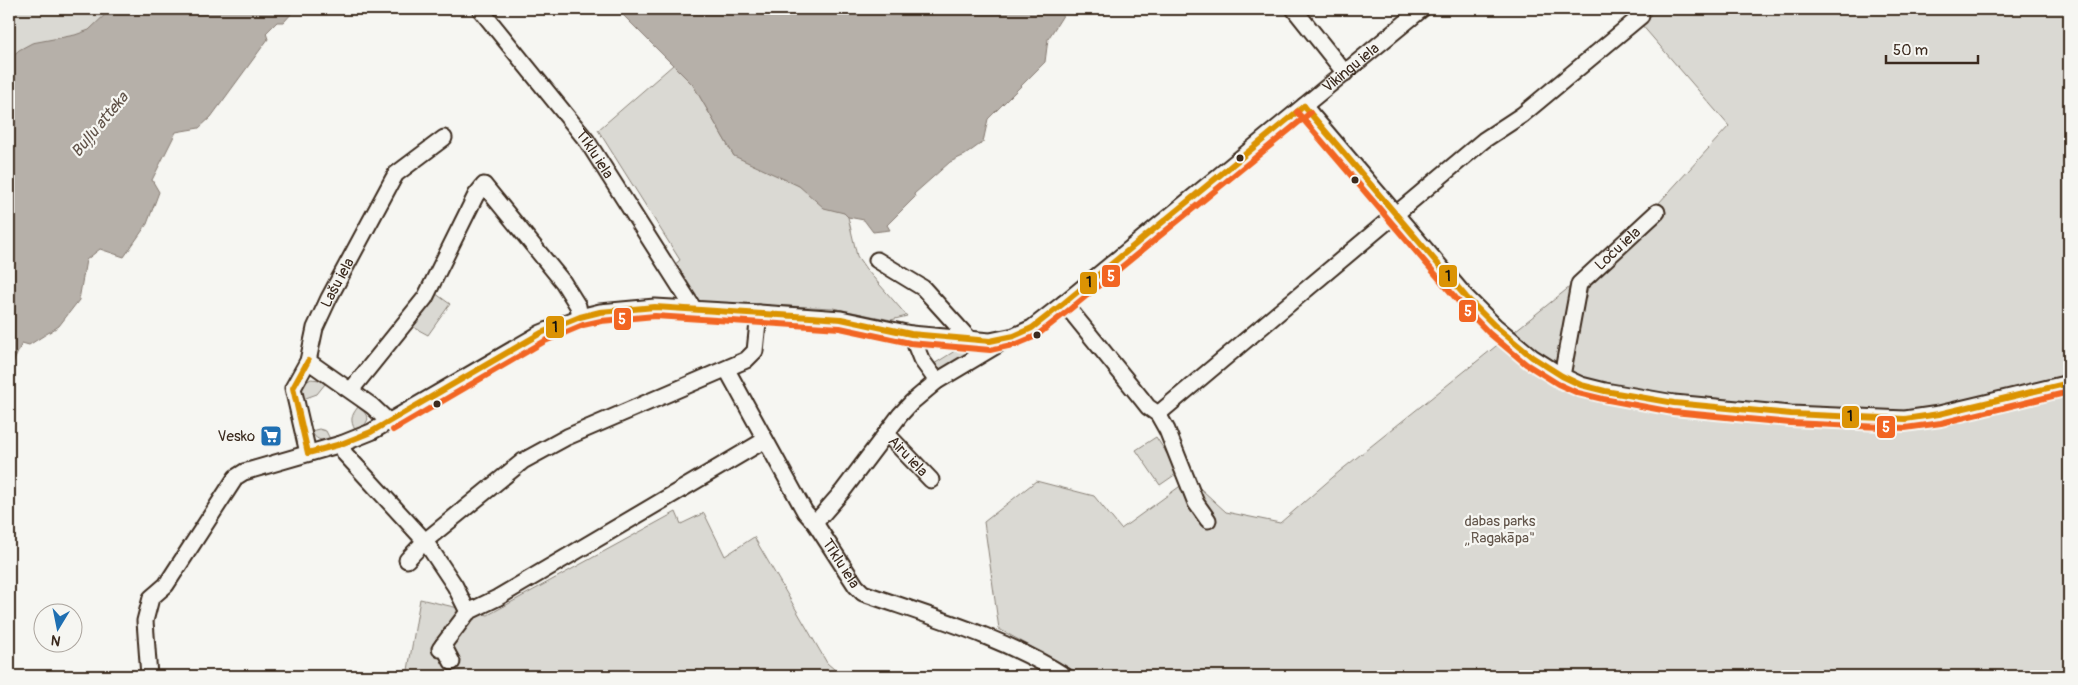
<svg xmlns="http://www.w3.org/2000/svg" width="2078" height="685" viewBox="0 0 2078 685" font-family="Pangolin,sans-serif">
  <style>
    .green { fill: #dad9d3; stroke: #8a8278 }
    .water { fill: #b6b0a9; stroke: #857a71 }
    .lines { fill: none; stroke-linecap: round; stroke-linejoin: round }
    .minor-casing { stroke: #3b2a1e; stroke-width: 19 }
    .minor { stroke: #f6f6f2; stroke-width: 15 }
    .bus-1-casing { stroke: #f6f6f2; stroke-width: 10 }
    .bus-2-casing { stroke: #f6f6f2; stroke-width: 10 }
    .bus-1 { stroke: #db9304; stroke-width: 6 }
    .bus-2 { stroke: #f26522; stroke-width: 6 }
    .bus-dot { fill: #3b2a1e; stroke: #f6f6f2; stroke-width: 2 }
    .labels { text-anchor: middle; stroke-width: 4.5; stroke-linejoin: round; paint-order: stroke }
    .street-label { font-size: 15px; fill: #3b2a1e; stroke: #f6f6f2 }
    .poi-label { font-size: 15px; fill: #3b2a1e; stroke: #f6f6f2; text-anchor: end }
    .park-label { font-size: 15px; fill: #63564b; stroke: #f6f6f2 }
    .water-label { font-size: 16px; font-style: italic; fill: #605248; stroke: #f6f6f2 }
    .line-badge { stroke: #f6f6f2; stroke-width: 2 }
    .badge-label { font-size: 14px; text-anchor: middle; font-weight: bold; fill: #fff }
    .pale-badge-label { font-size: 14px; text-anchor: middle; font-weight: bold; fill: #111 }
  </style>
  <rect width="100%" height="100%" fill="#f6f6f2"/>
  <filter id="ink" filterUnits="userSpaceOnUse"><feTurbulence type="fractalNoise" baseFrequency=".02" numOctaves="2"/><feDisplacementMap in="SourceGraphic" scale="10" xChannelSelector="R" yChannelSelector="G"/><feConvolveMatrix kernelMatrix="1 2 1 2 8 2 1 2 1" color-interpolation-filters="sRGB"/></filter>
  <g filter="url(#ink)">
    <!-- green -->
    <g class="green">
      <path d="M 9,9 L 133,9 L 9,194 Z"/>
      <path d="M 1628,9 L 2069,9 L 2069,676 L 1084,676 L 999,629 L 984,522 L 1036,481 L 1094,496 L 1121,529 L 1190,479 L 1226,512 L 1280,523 L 1340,471 L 1616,250 L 1729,126 Z"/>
      <path d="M 673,65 L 693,85 L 734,156 L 741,151 L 844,213 L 848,217 L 857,256 L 866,269 L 907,316 L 891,320 L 833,308 L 697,302 L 673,266 L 680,260 L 598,130 Z"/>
      <path d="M 428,288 L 450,304 L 428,335 L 404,322 Z"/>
      <path d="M 958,349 L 979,349 L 938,373 L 934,364 Z"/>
      <path d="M 311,379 L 320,380 L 325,384 L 317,394 L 303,399 C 301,390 301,384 311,379 Z"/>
      <path d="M 358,407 L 365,413 L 368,419 L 365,425 L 355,430 C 350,420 351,416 358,407 Z"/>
      <path d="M 319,429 L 326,431 L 330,439 C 321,442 315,439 311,431 Z"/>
      <path d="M 1156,437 L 1179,472 L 1160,485 L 1136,450 Z"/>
      <path d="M 676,512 L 681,524 L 704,513 L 725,556 L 754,537 L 827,663 L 842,676 L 407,676 L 420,599 L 488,615 Z"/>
    </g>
    <!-- water -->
    <g class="water">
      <path d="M 111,9 L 303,9 L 301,11 L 293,12 L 284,22 L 277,22 L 266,33 L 268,39 L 211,117 L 199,128 L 176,132 L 152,180 L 159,192 L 147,224 L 124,257 L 100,249 L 86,260 L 79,300 L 59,326 L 29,345 L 22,343 L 9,372 L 9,59 L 19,50 L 32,43 L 75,35 L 89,30 Z"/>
      <path d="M 617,9 L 1067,9 L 1048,39 L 1045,62 L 988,119 L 983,142 L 965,155 L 950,162 L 914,194 L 915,197 L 887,225 L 890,230 L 873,232 L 864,220 L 848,217 L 844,213 L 824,208 L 799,186 L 734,156 L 693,85 Z"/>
    </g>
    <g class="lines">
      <!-- minor casing -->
      <g class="minor-casing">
        <g id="minor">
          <path id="s1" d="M 480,9 L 587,141 L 694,309"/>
          <path d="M 1294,9 L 1345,73"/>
          <path d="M 1304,106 L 1466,297 L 1495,326 L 1532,357 L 1562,376 L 1581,385 L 1605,391 L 1674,403 L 1791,414 L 1905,419 L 1939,414 L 2069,383"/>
          <path d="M 877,260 L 923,288 L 971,341"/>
          <path d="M 1064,303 L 1141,398 L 1148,407 L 1158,414 L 1167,430 L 1196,503 L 1208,520"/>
          <path d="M 911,334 L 921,359 L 937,381"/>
          <path d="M 308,361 L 372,406 L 389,422"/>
          <path id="s2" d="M 727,370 L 805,512 L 815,523 L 856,586 L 863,593 C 932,617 1003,637 1065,676"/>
          <path id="s3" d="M 1562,376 L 1579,284 L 1657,212"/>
          <path d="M 351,390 L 425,298 L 476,195 L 484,185 L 563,282 L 578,306 L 580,317"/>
          <path d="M 1158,414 L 1484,140 L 1522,115 L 1641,16"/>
          <path id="s4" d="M 886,433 L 931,480"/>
          <path d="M 341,444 L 345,454 L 358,468 L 425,541 L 455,586 L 468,612 L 497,598 L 765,440"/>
          <path id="s5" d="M 308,453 L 293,388 L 308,361 L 315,328 L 329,298 L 393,179 L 396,174 L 444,138"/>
          <path d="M 815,523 L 842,492 L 900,415 L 912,402 L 937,381 L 1004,341"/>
          <path d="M 407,560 L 425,541 L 523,461 L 567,437 L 746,360 L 755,351 L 759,313"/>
          <path d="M 443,645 L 452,662"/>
          <path d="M 440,649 L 468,612"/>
          <path id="s6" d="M 149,676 L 145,621 L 151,598 L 166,585 L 236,477 L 244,472 L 341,444 L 371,432 L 541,333 L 580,317 L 600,312 L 655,307 L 759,313 L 841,319 L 911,334 L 990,341 L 1014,336 L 1032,328 L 1064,303 L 1422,9"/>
        </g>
      </g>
      <!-- minor -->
      <use href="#minor" class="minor"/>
      <!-- bus-1 casing -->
      <g class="bus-1-casing">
        <g id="bus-1">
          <path d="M 1304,106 L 1466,297 L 1495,326 L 1532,357 L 1562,376 L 1581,385 L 1605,391 L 1674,403 L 1791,414 L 1905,419 L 1939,414 L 2069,383"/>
          <path d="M 308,361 L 293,388 L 308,453"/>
          <path d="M 308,453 L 341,444 L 371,432 L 541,333 L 580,317 L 600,312 L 655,307 L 841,319 L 911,334 L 990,341 L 1014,336 L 1032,328 L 1064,303 L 1304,106"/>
        </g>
      </g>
      <!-- bus-2 casing -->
      <g class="bus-2-casing">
        <g id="bus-2">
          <path d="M 1297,112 L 1460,303 L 1489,333 L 1526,364 L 1558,384 L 1578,393 L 1603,399 L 1673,412 L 1790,423 L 1905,428 L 1941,423 L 2069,392"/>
          <path d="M 393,430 L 545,341 L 583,325 L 601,321 L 655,316 L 840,328 L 910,343 L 990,350 L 1017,344 L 1036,336 L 1069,310 L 1310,113"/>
        </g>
      </g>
      <!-- bus-1 -->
      <use href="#bus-1" class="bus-1"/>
      <!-- bus-2 -->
      <use href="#bus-2" class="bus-2"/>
    </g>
  </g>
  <!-- icons -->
  <defs>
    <g id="supermarket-square" transform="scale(1.125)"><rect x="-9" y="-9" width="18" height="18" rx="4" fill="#1f6fb2" stroke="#f6f6f2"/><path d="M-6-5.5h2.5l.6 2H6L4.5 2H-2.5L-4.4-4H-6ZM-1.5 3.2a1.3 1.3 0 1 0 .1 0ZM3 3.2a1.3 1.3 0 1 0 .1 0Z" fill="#fff"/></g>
  </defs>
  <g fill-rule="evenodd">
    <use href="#supermarket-square" x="271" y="436"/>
  </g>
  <!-- markers -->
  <g class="bus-dot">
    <circle cx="1240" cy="158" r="4.5"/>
    <circle cx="1355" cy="180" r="4.5"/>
    <circle cx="1037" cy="335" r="4.5"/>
    <circle cx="437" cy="404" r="4.5"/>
  </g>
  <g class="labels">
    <!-- street labels -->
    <g class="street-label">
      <text dy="5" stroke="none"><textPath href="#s6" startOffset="1478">Vikingu iela</textPath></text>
      <text dy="5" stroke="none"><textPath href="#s1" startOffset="185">Tīklu iela</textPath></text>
      <text dy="5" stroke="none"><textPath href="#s3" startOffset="146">Loču iela</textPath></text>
      <text dy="5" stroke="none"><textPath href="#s5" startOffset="182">Lašu iela</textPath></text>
      <text dy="5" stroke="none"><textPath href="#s4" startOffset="32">Airu iela</textPath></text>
      <text dy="5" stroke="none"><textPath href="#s2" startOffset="225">Tīklu iela</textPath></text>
    </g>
    <!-- poi labels -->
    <g class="poi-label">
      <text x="255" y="441">Vesko</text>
    </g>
    <!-- park labels -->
    <g class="park-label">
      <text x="1500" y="526">dabas parks<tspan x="1500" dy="17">„Ragakāpa"</tspan></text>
    </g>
    <!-- water labels -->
    <g class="water-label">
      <text transform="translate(99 124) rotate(-50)" y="6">Buļļu atteka</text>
    </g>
  </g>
  <g class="line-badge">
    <rect x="1101" y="264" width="20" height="24" rx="5" fill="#f26522"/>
    <rect x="1438" y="264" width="20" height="24" rx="5" fill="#db9304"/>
    <rect x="1079" y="271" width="19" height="24" rx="5" fill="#db9304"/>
    <rect x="1458" y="299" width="19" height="24" rx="5" fill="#f26522"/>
    <rect x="613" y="307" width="19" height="24" rx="5" fill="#f26522"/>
    <rect x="545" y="315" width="20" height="24" rx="5" fill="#db9304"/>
    <rect x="1841" y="405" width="19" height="24" rx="5" fill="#db9304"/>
    <rect x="1876" y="415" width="20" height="24" rx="5" fill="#f26522"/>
  </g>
  <g class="badge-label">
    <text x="1111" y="281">5</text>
    <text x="1468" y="316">5</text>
    <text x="622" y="324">5</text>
    <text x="1886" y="432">5</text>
  </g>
  <g class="pale-badge-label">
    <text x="1448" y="281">1</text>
    <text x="1089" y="287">1</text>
    <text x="555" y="332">1</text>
    <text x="1850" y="421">1</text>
  </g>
  <!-- margin -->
  <rect width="2078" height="685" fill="none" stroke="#f6f6f2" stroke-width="30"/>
  <rect x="15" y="15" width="2048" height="655" fill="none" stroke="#3b2a1e" stroke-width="2" filter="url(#ink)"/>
  <!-- north arrow -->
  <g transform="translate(58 628) rotate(190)"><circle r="24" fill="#f6f6f2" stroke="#aba49d"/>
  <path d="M0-4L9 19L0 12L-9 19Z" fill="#1f6fb2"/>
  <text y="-8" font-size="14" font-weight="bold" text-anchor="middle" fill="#3b2a1e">N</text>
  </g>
  <!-- scale -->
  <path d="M1886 55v8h92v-8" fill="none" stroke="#3b2a1e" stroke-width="2.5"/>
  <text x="1893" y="55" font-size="15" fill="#3b2a1e" stroke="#f6f6f2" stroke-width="4" paint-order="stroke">50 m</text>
</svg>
